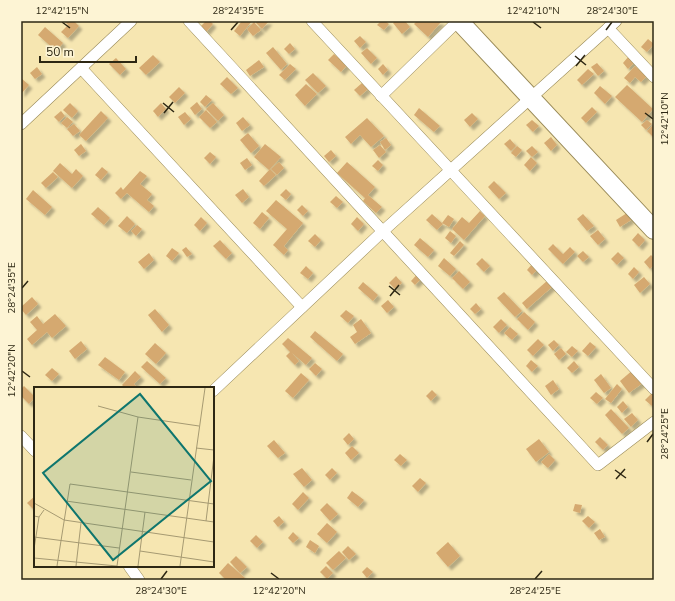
<svg xmlns="http://www.w3.org/2000/svg" width="675" height="601" viewBox="0 0 675 601" font-family="'Nunito Sans',sans-serif">
  <style>
    .building { fill: #d5a970; filter: url(#shadow) }
    .lines { fill: none; stroke-linecap: round; stroke-linejoin: round }
    .minor-casing { stroke: #998a58; stroke-width: 12 }
    .trunk-casing { stroke: #998a58; stroke-width: 20 }
    .minor { stroke: #fff; stroke-width: 11 }
    .trunk { stroke: #fff; stroke-width: 18 }
    .ticks { fill: none; stroke: #2d2713; stroke-width: 1.5 }
    .inset-road { fill: none; stroke: #a69a72; stroke-width: 1 }
    .view { fill: #0f766e; fill-opacity: 0.15; stroke: #0f766e; stroke-width: 2 }
    .inset-edge { fill: none; stroke: #2d2713; stroke-width: 2 }
    .neatline { fill: none; stroke: #2d2713; stroke-width: 1.5 }
    .ticks-label { font-size: 10px; text-anchor: middle; fill: #2d2713 }
  </style>
  <defs>
    <filter id="shadow"><feDropShadow dx="3.5" dy="3.5" stdDeviation="1" flood-color="#0004"/></filter>
  </defs>
  <rect width="100%" height="100%" fill="#f6e6b1"/>
  <!-- building -->
  <g class="building">
    <path d="M 64,21 L 74,21 L 79,26 L 68,38 L 61,32 L 68,25 Z"/>
    <path d="M 206,21 L 210,21 L 213,24 L 206,32 L 201,26 Z"/>
    <path d="M 242,21 L 252,21 L 240,36 L 234,31 Z"/>
    <path d="M 257,21 L 269,21 L 262,29 L 256,23 Z"/>
    <path d="M 381,21 L 385,21 L 389,24 L 384,30 L 377,25 Z"/>
    <path d="M 395,21 L 405,21 L 410,27 L 402,34 L 393,23 Z"/>
    <path d="M 417,21 L 440,21 L 441,22 L 428,37 L 414,24 Z"/>
    <path d="M 254,22 L 261,30 L 253,36 L 247,29 Z"/>
    <path d="M 45,27 L 63,43 L 56,51 L 38,35 Z"/>
    <path d="M 360,36 L 366,42 L 360,48 L 354,41 Z"/>
    <path d="M 648,39 L 654,44 L 647,52 L 641,47 Z"/>
    <path d="M 290,43 L 295,49 L 289,54 L 284,49 Z"/>
    <path d="M 273,47 L 287,64 L 281,70 L 266,53 Z"/>
    <path d="M 367,48 L 377,58 L 371,64 L 361,53 Z"/>
    <path d="M 334,54 L 347,65 L 341,72 L 328,60 Z"/>
    <path d="M 153,55 L 160,62 L 146,75 L 139,68 Z"/>
    <path d="M 629,56 L 635,62 L 628,69 L 623,63 Z"/>
    <path d="M 116,58 L 126,69 L 120,75 L 109,64 Z"/>
    <path d="M 259,60 L 264,67 L 250,76 L 246,70 Z"/>
    <path d="M 597,63 L 604,71 L 598,76 L 591,67 Z"/>
    <path d="M 290,64 L 296,69 L 285,80 L 279,75 Z"/>
    <path d="M 383,64 L 388,70 L 383,75 L 378,69 Z"/>
    <path d="M 635,66 L 647,76 L 641,82 L 635,77 L 630,83 L 624,78 Z"/>
    <path d="M 37,67 L 42,74 L 35,79 L 30,73 Z"/>
    <path d="M 588,69 L 594,74 L 582,85 L 577,80 Z"/>
    <path d="M 313,73 L 326,86 L 318,93 L 305,80 Z"/>
    <path d="M 227,77 L 238,88 L 231,94 L 220,84 Z"/>
    <path d="M 21,78 L 29,85 L 21,94 Z"/>
    <path d="M 362,83 L 368,89 L 360,96 L 354,90 Z"/>
    <path d="M 306,84 L 317,94 L 305,106 L 295,95 Z"/>
    <path d="M 627,85 L 653,109 L 642,122 L 615,97 Z"/>
    <path d="M 600,86 L 612,96 L 605,104 L 594,93 Z"/>
    <path d="M 179,87 L 185,93 L 175,103 L 169,97 Z"/>
    <path d="M 206,95 L 212,100 L 205,107 L 200,102 Z"/>
    <path d="M 197,102 L 202,109 L 195,115 L 190,108 Z"/>
    <path d="M 70,103 L 78,111 L 72,118 L 63,110 Z"/>
    <path d="M 161,103 L 166,109 L 158,117 L 153,111 Z"/>
    <path d="M 213,103 L 224,115 L 218,121 L 206,109 Z"/>
    <path d="M 592,107 L 597,112 L 586,123 L 581,118 Z"/>
    <path d="M 419,108 L 440,126 L 434,132 L 414,115 Z"/>
    <path d="M 206,110 L 217,122 L 210,128 L 199,117 Z"/>
    <path d="M 61,111 L 65,116 L 59,122 L 54,117 Z"/>
    <path d="M 101,111 L 108,118 L 86,141 L 79,135 Z"/>
    <path d="M 185,112 L 191,119 L 184,125 L 178,117 Z"/>
    <path d="M 472,113 L 478,119 L 470,127 L 464,120 Z"/>
    <path d="M 67,117 L 73,122 L 67,128 L 61,123 Z"/>
    <path d="M 243,117 L 250,125 L 242,131 L 236,123 Z"/>
    <path d="M 367,118 L 384,136 L 371,147 L 360,135 L 351,144 L 345,137 Z"/>
    <path d="M 532,120 L 539,126 L 533,132 L 526,125 Z"/>
    <path d="M 647,120 L 652,124 L 646,130 L 641,125 Z"/>
    <path d="M 74,124 L 80,131 L 73,136 L 67,129 Z"/>
    <path d="M 653,125 L 654,126 L 654,138 L 647,131 Z"/>
    <path d="M 248,133 L 259,146 L 251,153 L 240,140 Z"/>
    <path d="M 551,137 L 557,145 L 551,151 L 544,143 Z"/>
    <path d="M 386,138 L 391,145 L 385,150 L 380,142 Z"/>
    <path d="M 510,139 L 516,146 L 511,151 L 504,144 Z"/>
    <path d="M 81,144 L 86,151 L 79,156 L 74,150 Z"/>
    <path d="M 265,144 L 281,157 L 269,170 L 254,157 Z"/>
    <path d="M 380,145 L 386,152 L 379,158 L 373,150 Z"/>
    <path d="M 517,146 L 522,150 L 516,157 L 511,153 Z"/>
    <path d="M 532,146 L 538,152 L 532,157 L 526,151 Z"/>
    <path d="M 331,150 L 336,156 L 329,162 L 324,156 Z"/>
    <path d="M 210,152 L 216,157 L 210,164 L 204,158 Z"/>
    <path d="M 531,157 L 537,163 L 530,171 L 524,165 Z"/>
    <path d="M 247,158 L 252,165 L 245,170 L 240,163 Z"/>
    <path d="M 378,160 L 383,165 L 378,171 L 372,166 Z"/>
    <path d="M 279,162 L 284,168 L 277,175 L 271,169 Z"/>
    <path d="M 347,162 L 375,187 L 368,195 L 382,207 L 376,213 L 363,201 L 365,198 L 337,173 Z"/>
    <path d="M 60,163 L 72,174 L 76,169 L 83,176 L 72,188 L 53,171 Z"/>
    <path d="M 102,167 L 108,172 L 101,180 L 95,175 Z"/>
    <path d="M 270,169 L 276,175 L 264,186 L 259,181 Z"/>
    <path d="M 140,171 L 147,176 L 140,184 L 152,194 L 147,200 L 154,206 L 149,212 L 127,193 L 121,199 L 115,193 L 121,187 L 123,190 Z"/>
    <path d="M 53,172 L 58,177 L 46,188 L 41,183 Z"/>
    <path d="M 494,181 L 506,193 L 499,199 L 488,187 Z"/>
    <path d="M 243,189 L 249,197 L 242,203 L 235,195 Z"/>
    <path d="M 286,189 L 291,194 L 286,200 L 280,195 Z"/>
    <path d="M 33,190 L 52,207 L 45,215 L 26,199 Z"/>
    <path d="M 336,196 L 343,202 L 337,208 L 330,202 Z"/>
    <path d="M 276,200 L 303,223 L 284,246 L 288,250 L 284,255 L 273,245 L 287,229 L 266,211 Z"/>
    <path d="M 302,205 L 308,211 L 303,216 L 297,210 Z"/>
    <path d="M 98,207 L 110,218 L 104,225 L 91,214 Z"/>
    <path d="M 480,211 L 485,216 L 464,240 L 452,229 L 462,217 L 469,223 Z"/>
    <path d="M 262,212 L 269,218 L 260,229 L 253,223 Z"/>
    <path d="M 627,213 L 631,220 L 620,227 L 616,220 Z"/>
    <path d="M 432,214 L 443,224 L 437,230 L 426,220 Z"/>
    <path d="M 583,214 L 594,226 L 587,231 L 577,219 Z"/>
    <path d="M 448,215 L 454,219 L 449,227 L 442,223 Z"/>
    <path d="M 127,216 L 135,224 L 127,233 L 118,226 Z"/>
    <path d="M 201,217 L 207,223 L 200,231 L 194,225 Z"/>
    <path d="M 357,217 L 364,224 L 358,231 L 351,224 Z"/>
    <path d="M 137,225 L 142,229 L 136,236 L 131,231 Z"/>
    <path d="M 598,230 L 605,239 L 598,245 L 590,236 Z"/>
    <path d="M 450,231 L 456,236 L 451,243 L 445,238 Z"/>
    <path d="M 638,233 L 645,240 L 639,247 L 632,240 Z"/>
    <path d="M 315,234 L 321,240 L 315,247 L 308,241 Z"/>
    <path d="M 420,238 L 434,250 L 428,257 L 414,245 Z"/>
    <path d="M 220,240 L 232,253 L 226,259 L 213,246 Z"/>
    <path d="M 460,241 L 464,245 L 454,256 L 450,253 Z"/>
    <path d="M 553,244 L 563,254 L 570,247 L 575,252 L 563,264 L 548,249 Z"/>
    <path d="M 186,247 L 192,254 L 187,257 L 182,250 Z"/>
    <path d="M 172,248 L 179,253 L 172,261 L 166,256 Z"/>
    <path d="M 583,251 L 589,257 L 583,262 L 577,256 Z"/>
    <path d="M 618,252 L 624,258 L 617,265 L 611,259 Z"/>
    <path d="M 149,253 L 154,260 L 144,269 L 138,262 Z"/>
    <path d="M 651,255 L 654,258 L 654,265 L 650,269 L 644,262 Z"/>
    <path d="M 444,258 L 456,269 L 450,276 L 438,266 Z"/>
    <path d="M 482,258 L 490,266 L 484,272 L 476,264 Z"/>
    <path d="M 533,263 L 539,268 L 532,275 L 527,270 Z"/>
    <path d="M 306,266 L 313,273 L 308,279 L 300,273 Z"/>
    <path d="M 634,267 L 639,272 L 633,279 L 628,274 Z"/>
    <path d="M 421,270 L 426,274 L 415,285 L 411,281 Z"/>
    <path d="M 459,271 L 470,282 L 463,289 L 452,278 Z"/>
    <path d="M 396,276 L 402,283 L 395,289 L 389,283 Z"/>
    <path d="M 644,277 L 650,284 L 640,293 L 634,285 Z"/>
    <path d="M 548,280 L 553,286 L 527,309 L 522,303 Z"/>
    <path d="M 363,282 L 378,295 L 373,301 L 358,288 Z"/>
    <path d="M 504,292 L 522,311 L 515,317 L 497,298 Z"/>
    <path d="M 32,297 L 38,304 L 26,315 L 21,309 L 21,307 Z"/>
    <path d="M 388,300 L 394,307 L 387,313 L 381,306 Z"/>
    <path d="M 476,303 L 481,309 L 475,314 L 470,309 Z"/>
    <path d="M 155,309 L 169,325 L 162,332 L 148,315 Z"/>
    <path d="M 346,310 L 354,316 L 348,323 L 340,316 Z"/>
    <path d="M 524,312 L 535,322 L 528,330 L 517,319 Z"/>
    <path d="M 55,314 L 66,326 L 52,338 L 47,332 L 32,345 L 27,339 L 37,330 L 30,322 L 37,316 L 43,324 Z"/>
    <path d="M 361,319 L 371,333 L 355,344 L 350,337 L 357,332 L 353,325 Z"/>
    <path d="M 501,319 L 507,325 L 499,333 L 493,327 Z"/>
    <path d="M 510,327 L 518,334 L 512,340 L 504,333 Z"/>
    <path d="M 315,331 L 343,354 L 337,361 L 310,337 Z"/>
    <path d="M 288,338 L 312,358 L 306,365 L 292,353 L 299,361 L 295,365 L 286,356 L 290,352 L 282,344 Z"/>
    <path d="M 538,339 L 544,345 L 533,356 L 527,350 Z"/>
    <path d="M 554,340 L 559,345 L 553,351 L 548,345 Z"/>
    <path d="M 81,341 L 87,349 L 75,359 L 69,351 Z"/>
    <path d="M 590,342 L 596,347 L 588,356 L 582,351 Z"/>
    <path d="M 155,343 L 166,353 L 156,364 L 145,354 Z"/>
    <path d="M 572,346 L 578,351 L 572,357 L 566,352 Z"/>
    <path d="M 561,348 L 566,354 L 559,360 L 554,354 Z"/>
    <path d="M 105,357 L 125,372 L 119,380 L 98,365 Z"/>
    <path d="M 531,360 L 538,366 L 532,372 L 526,366 Z"/>
    <path d="M 147,361 L 166,378 L 160,384 L 141,367 Z"/>
    <path d="M 574,361 L 579,367 L 572,373 L 567,368 Z"/>
    <path d="M 315,363 L 322,369 L 316,376 L 309,369 Z"/>
    <path d="M 52,368 L 59,374 L 52,381 L 45,375 Z"/>
    <path d="M 634,369 L 644,382 L 629,393 L 620,381 Z"/>
    <path d="M 135,371 L 141,377 L 134,384 L 138,388 L 125,388 L 122,385 Z"/>
    <path d="M 301,373 L 309,380 L 293,398 L 285,391 Z"/>
    <path d="M 601,374 L 611,388 L 604,393 L 594,380 Z"/>
    <path d="M 553,380 L 559,389 L 551,395 L 545,386 Z"/>
    <path d="M 617,384 L 622,389 L 611,403 L 605,399 Z"/>
    <path d="M 24,386 L 35,397 L 29,404 L 21,396 L 21,389 Z"/>
    <path d="M 432,390 L 437,395 L 431,401 L 426,396 Z"/>
    <path d="M 596,392 L 603,398 L 597,404 L 590,398 Z"/>
    <path d="M 653,392 L 654,394 L 654,404 L 652,406 L 645,400 Z"/>
    <path d="M 623,401 L 628,407 L 622,413 L 617,407 Z"/>
    <path d="M 611,409 L 629,428 L 622,434 L 605,415 Z"/>
    <path d="M 632,413 L 638,420 L 631,427 L 624,419 Z"/>
    <path d="M 349,433 L 354,439 L 348,445 L 343,439 Z"/>
    <path d="M 600,437 L 608,445 L 603,450 L 595,442 Z"/>
    <path d="M 539,439 L 549,452 L 536,462 L 526,449 Z"/>
    <path d="M 274,440 L 285,453 L 278,458 L 267,446 Z"/>
    <path d="M 352,446 L 359,453 L 351,460 L 345,453 Z"/>
    <path d="M 400,454 L 407,460 L 401,466 L 394,460 Z"/>
    <path d="M 549,454 L 555,460 L 548,468 L 541,462 Z"/>
    <path d="M 302,468 L 312,480 L 304,487 L 293,474 Z"/>
    <path d="M 332,468 L 337,473 L 330,480 L 325,475 Z"/>
    <path d="M 420,478 L 426,483 L 418,492 L 412,486 Z"/>
    <path d="M 352,491 L 364,500 L 358,507 L 347,498 Z"/>
    <path d="M 303,492 L 309,498 L 298,510 L 292,504 Z"/>
    <path d="M 35,496 L 35,507 L 33,509 L 27,503 Z"/>
    <path d="M 327,503 L 338,514 L 330,521 L 320,510 Z"/>
    <path d="M 575,504 L 582,505 L 580,513 L 573,511 Z"/>
    <path d="M 279,516 L 284,522 L 278,527 L 273,521 Z"/>
    <path d="M 588,516 L 595,522 L 589,528 L 582,521 Z"/>
    <path d="M 327,523 L 337,532 L 327,543 L 317,534 Z"/>
    <path d="M 600,529 L 605,537 L 599,540 L 594,533 Z"/>
    <path d="M 293,532 L 299,538 L 293,543 L 288,538 Z"/>
    <path d="M 256,535 L 263,542 L 257,548 L 250,541 Z"/>
    <path d="M 310,540 L 319,546 L 315,553 L 306,547 Z"/>
    <path d="M 448,542 L 460,556 L 448,567 L 436,553 Z"/>
    <path d="M 348,546 L 356,554 L 349,560 L 342,552 Z"/>
    <path d="M 339,551 L 346,558 L 333,570 L 326,563 Z"/>
    <path d="M 236,556 L 247,567 L 240,573 L 230,562 Z"/>
    <path d="M 228,563 L 245,578 L 243,580 L 226,580 L 219,573 Z"/>
    <path d="M 326,566 L 333,573 L 327,579 L 320,572 Z"/>
    <path d="M 367,567 L 373,572 L 367,578 L 362,572 Z"/>
  </g>
  <g class="lines">
    <!-- minor casing -->
    <g class="minor-casing">
      <g id="minor">
        <path d="M 189,21 L 598,465 L 654,422"/>
        <path d="M 312,21 L 654,389"/>
        <path d="M 608,28 L 654,77"/>
        <path d="M 81,68 L 302,307"/>
        <path d="M 381,96 L 458,21"/>
        <path d="M 21,124 L 131,21"/>
        <path d="M 213,391 L 382,232 L 616,21"/>
        <path d="M 21,436 L 35,451"/>
        <path d="M 129,566 L 139,580"/>
      </g>
    </g>
    <!-- trunk casing -->
    <g class="trunk-casing">
      <path id="trunk" d="M 459,21 L 654,230"/>
    </g>
    <!-- minor -->
    <use href="#minor" class="minor"/>
    <!-- trunk -->
    <use href="#trunk" class="trunk"/>
  </g>
  <!-- ticks -->
  <path class="ticks" d="M 62,22 L 70,28M 533,22 L 541,28M 231,30 L 238,22M 606,30 L 612,22M 575,56 L 586,65M 576,66 L 585,55M 163,103 L 174,112M 164,113 L 173,102M 645,113 L 653,119M 389,286 L 400,295M 22,288 L 28,281M 390,296 L 399,285M 22,371 L 30,377M 647,442 L 653,434M 615,470 L 626,478M 616,479 L 625,469M 271,573 L 279,579M 161,579 L 167,571M 535,579 L 542,571"/>
  <!-- overview -->
  <g transform="translate(34 387)">
    <rect width="180" height="180" fill="#f6e6b1"/>
    <path class="inset-road" d="M 64,19 L 104,30 L 165,39M 162,61 L 180,63M 97,85 L 157,93M 32,114 L 180,135M 0,116 L 30,133 L 180,155M 0,129 L 5,130 L 10,123M 172,134 L 180,69M 0,150 L 85,161M 0,162 L 5,130M 106,164 L 180,175M 0,171 L 83,179M 23,179 L 36,97 L 180,117M 42,179 L 47,136M 83,179 L 104,30M 104,179 L 111,125M 146,179 L 171,1"/>
    <path class="view" d="M 106,7 L 177,94 L 79,173 L 9,86 Z"/>
    <rect width="180" height="180" class="inset-edge"/>
  </g>
  <!-- border -->
  <rect width="675" height="601" fill="none" stroke="#fdf4d4" stroke-width="44"/>
  <!-- scale -->
  <path d="M40 56v6h96v-6" fill="none" stroke="#2d2713" stroke-width="2"/>
  <text x="46" y="56" font-size="12" fill="#2d2713" stroke="#fdf4d4" stroke-width="3" paint-order="stroke">50 m</text>
  <rect x="22" y="22" width="631" height="557" class="neatline"/>
  <g class="ticks-label">
    <text x="62" y="14">12°42'15"N</text>
    <text x="238" y="14">28°24'35"E</text>
    <text x="533" y="14">12°42'10"N</text>
    <text x="612" y="14">28°24'30"E</text>
    <text transform="translate(664 119) rotate(-90)" y="4">12°42'10"N</text>
    <text transform="translate(11 288) rotate(-90)" y="4">28°24'35"E</text>
    <text transform="translate(11 371) rotate(-90)" y="4">12°42'20"N</text>
    <text transform="translate(664 434) rotate(-90)" y="4">28°24'25"E</text>
    <text x="161" y="594">28°24'30"E</text>
    <text x="279" y="594">12°42'20"N</text>
    <text x="535" y="594">28°24'25"E</text>
  </g>
</svg>
